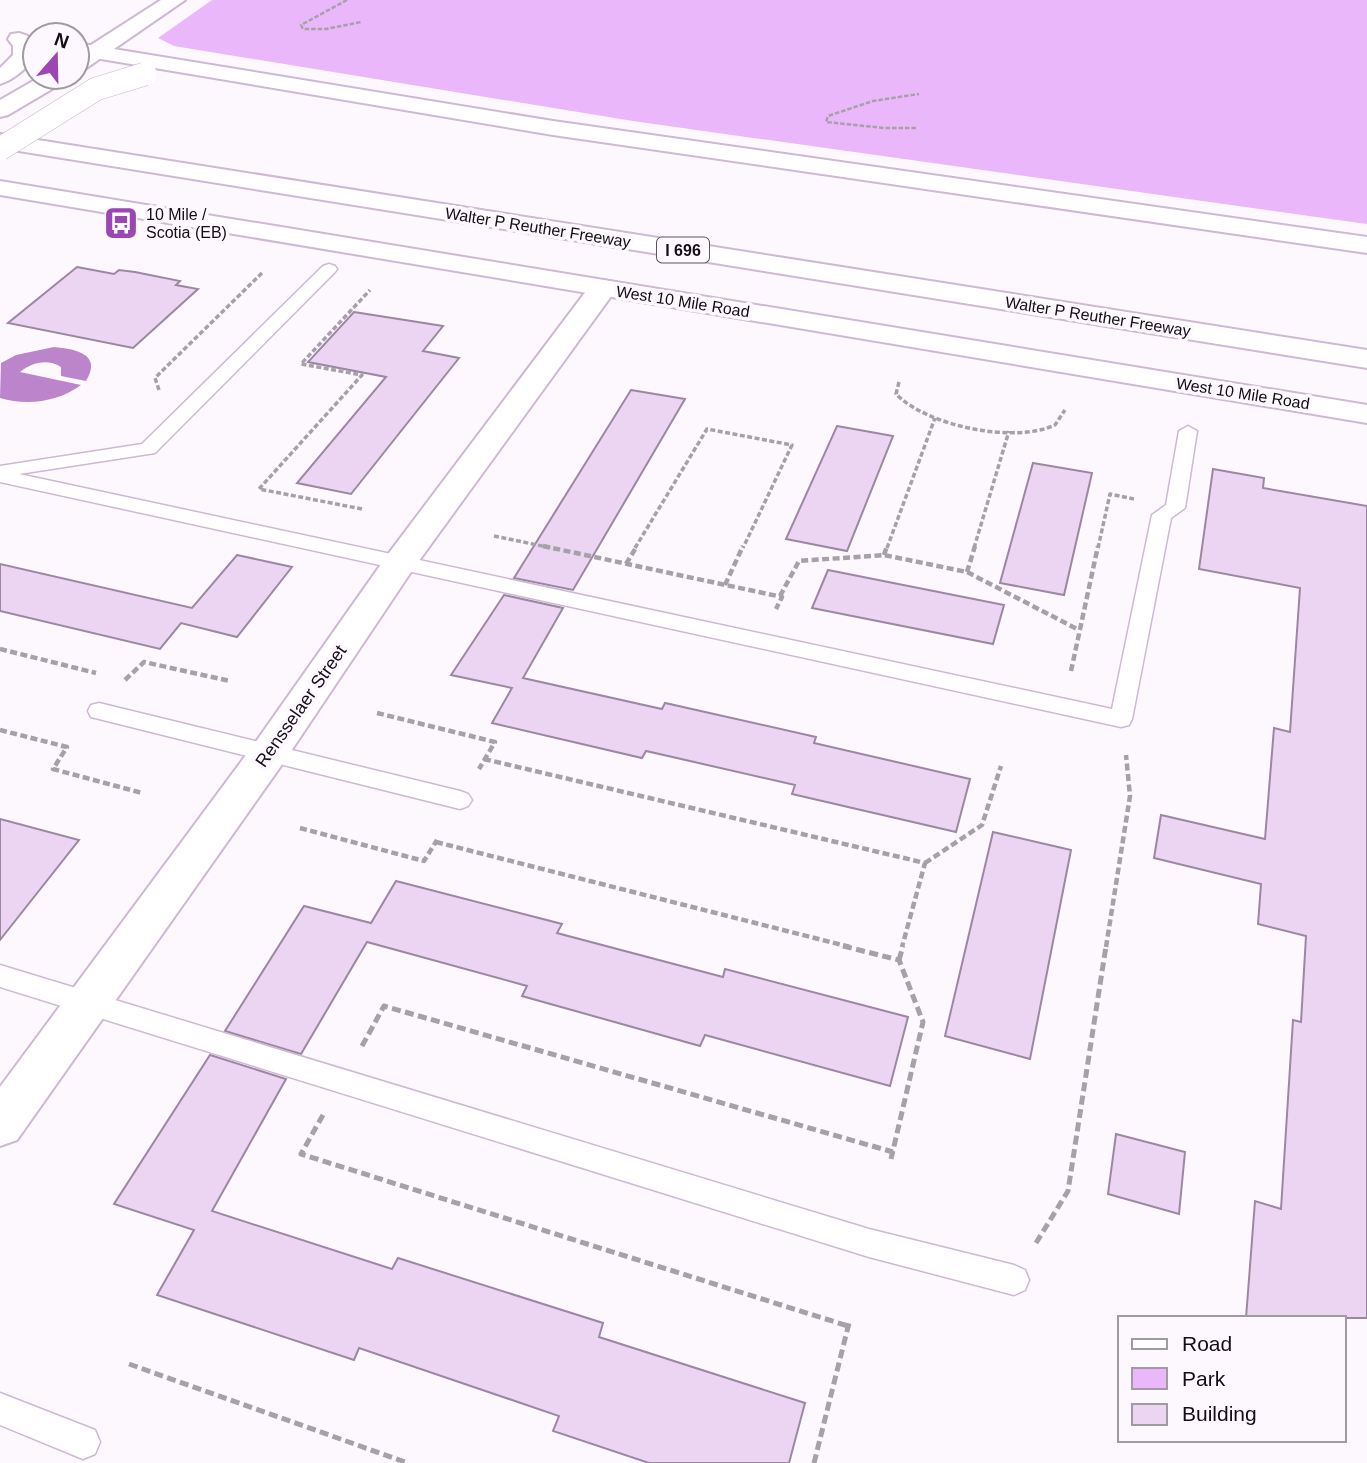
<svg xmlns="http://www.w3.org/2000/svg" width="1367" height="1463" viewBox="0 0 1367 1463" font-family="Helvetica,sans-serif">
  <style>
    .green { fill: #eab7fa }
    .water { fill: #bb84cb }
    .building { fill: #ecd5f3; stroke: #9c87a3; stroke-width: 2 }
    .lines { fill: none; stroke-linecap: round; stroke-linejoin: round }
    .service-casing { stroke: #ceb8d5; stroke-width: 3 }
    .minor-casing { stroke: #ceb8d5; stroke-width: 4 }
    .tertiary-casing { stroke: #ceb8d5; stroke-width: 4 }
    .secondary-casing { stroke: #ceb8d5; stroke-width: 4 }
    .motorway-casing { stroke: #ceb8d5; stroke-width: 4 }
    .path-far3 { stroke: #a6a0a8; stroke-width: 2.5; stroke-dasharray: 4.5 2; stroke-linecap: butt }
    .path-far2 { stroke: #a6a0a8; stroke-width: 3.5; stroke-dasharray: 5 2.5; stroke-linecap: butt }
    .path-far1 { stroke: #a6a0a8; stroke-width: 4.5; stroke-dasharray: 7 3.5; stroke-linecap: butt }
    .path { stroke: #a6a0a8; stroke-width: 5; stroke-dasharray: 9 4.5; stroke-linecap: butt }
    .service { fill: #fff; fill-rule: evenodd }
    .minor { fill: #fff; fill-rule: evenodd }
    .tertiary { fill: #fff; fill-rule: evenodd }
    .secondary { fill: #fff; fill-rule: evenodd }
    .motorway { fill: #fff; fill-rule: evenodd }
    .secondary-bridge-casing { stroke: #ceb8d5; stroke-width: 24; stroke-linecap: butt }
    .secondary-bridge { stroke: #fff; stroke-width: 23 }
    .labels { text-anchor: middle; stroke-width: 7; stroke-linejoin: round; paint-order: stroke }
    .far-poi-label { font-size: 16px; fill: #140d17; stroke: #fdf8fe; text-anchor: start }
    .far-street-label { font-size: 16px; fill: #140d17; stroke: #fdf8fe }
    .shield { fill: #fdf8fe; stroke: #5a545c; stroke-width: 2 }
    .shield-label { font-size: 16px; font-weight: bold; fill: #140d17 }
    .street-label { font-size: 18px; fill: #140d17; stroke: #fdf8fe }
  </style>
  <rect width="100%" height="100%" fill="#fdf8fe"/>
  <!-- green -->
  <path class="green" d="M 212,0 L 1367,0 L 1367,224 L 633,121 L 174,46 L 158,38 Z"/>
  <!-- water -->
  <path class="water" d="M 54,347 C 75,349 103,354 86,381 L 61,376 L 61,367 C 47,358 31,363 20,372 L 81,385 C 58,402 27,406 0,398 L 1,363 L 16,355 Z"/>
  <!-- building -->
  <g class="building">
    <path d="M 77,267 L 114,274 L 119,270 L 135,272 L 180,281 L 176,285 L 198,289 L 133,348 L 8,323 Z"/>
    <path d="M 354,312 L 443,326 L 423,351 L 459,358 L 351,494 L 297,483 L 386,377 L 308,362 Z"/>
    <path d="M 631,390 L 685,399 L 573,590 L 514,578 Z"/>
    <path d="M 837,426 L 893,436 L 847,551 L 786,539 Z"/>
    <path d="M 1033,463 L 1092,473 L 1064,595 L 1000,583 Z"/>
    <path d="M 1213,469 L 1264,478 L 1263,488 L 1367,506 L 1367,1318 L 1246,1318 L 1255,1201 L 1281,1209 L 1293,1020 L 1301,1022 L 1306,936 L 1258,924 L 1261,884 L 1154,858 L 1161,815 L 1265,839 L 1274,728 L 1290,732 L 1300,588 L 1199,569 Z"/>
    <path d="M 237,555 L 292,567 L 237,637 L 181,623 L 160,649 L 0,611 L 0,564 L 192,608 Z"/>
    <path d="M 828,570 L 1004,605 L 993,644 L 812,608 Z"/>
    <path d="M 504,595 L 563,608 L 523,678 L 662,709 L 665,703 L 816,737 L 814,743 L 970,779 L 956,832 L 792,794 L 795,785 L 646,751 L 642,758 L 492,723 L 512,688 L 451,675 Z"/>
    <path d="M 0,819 L 79,840 L 0,940 Z"/>
    <path d="M 993,832 L 1071,850 L 1030,1059 L 945,1036 Z"/>
    <path d="M 396,881 L 562,924 L 557,933 L 723,977 L 725,969 L 908,1017 L 890,1086 L 705,1035 L 700,1046 L 522,996 L 527,986 L 367,942 L 301,1054 L 225,1031 L 304,906 L 371,923 Z"/>
    <path d="M 210,1055 L 286,1079 L 212,1211 L 392,1269 L 398,1258 L 603,1323 L 599,1337 L 805,1403 L 789,1463 L 649,1463 L 553,1431 L 559,1416 L 359,1348 L 354,1360 L 157,1295 L 194,1230 L 114,1204 Z"/>
    <path d="M 1116,1134 L 1185,1152 L 1179,1214 L 1108,1194 Z"/>
  </g>
  <g class="lines">
    <!-- service casing -->
    <g class="service-casing">
      <g id="service">
        <path d="M 329,264 L 335,266 L 337,269 L 335,272 L 155,453 L 19,474 L 1112,709 L 1152,515 L 1166,505 L 1179,431 L 1188,426 L 1197,431 L 1185,508 L 1171,518 L 1132,719 L 1129,725 L 1121,727 L 0,482 L 0,466 L 142,444 L 323,266 Z"/>
        <path d="M 99,703 L 460,791 L 468,794 L 472,800 L 468,806 L 460,809 L 91,717 L 88,711 L 91,705 Z"/>
        <path d="M 0,965 L 869,1229 L 1014,1265 L 1025,1270 L 1029,1280 L 1025,1290 L 1014,1295 L 869,1257 L 0,987 Z"/>
        <path d="M 0,1393 L 95,1430 L 100,1442 L 95,1454 L 83,1459 L 0,1425 Z"/>
      </g>
    </g>
    <!-- minor casing -->
    <g class="minor-casing">
      <path id="minor" d="M 603,280 L 613,282 L 617,288 L 413,569 L 283,763 L 17,1140 L 0,1146 L 0,1087 L 255,743 L 389,553 L 593,282 Z"/>
    </g>
    <!-- tertiary casing -->
    <g class="tertiary-casing">
      <g id="tertiary">
        <path d="M 161,0 L 185,0 L 85,69 L 77,71 L 77,54 Z"/>
        <path d="M 40,77 L 67,77 L 64,82 L 8,115 L 0,117 L 0,100 Z"/>
      </g>
    </g>
    <!-- secondary casing -->
    <g class="secondary-casing">
      <g id="secondary">
        <path d="M 19,33 C 57,42 22,78 0,84 L 0,68 L 13,55 L 13,46 L 8,39 L 11,34 Z"/>
        <path d="M 77,43 L 553,121 L 1367,237 L 1367,253 L 553,135 L 77,55 Z"/>
        <path d="M 0,181 L 1367,405 L 1367,423 L 0,195 Z"/>
      </g>
    </g>
    <!-- motorway casing -->
    <g class="motorway-casing">
      <path id="motorway" d="M 0,134 L 1367,350 L 1367,368 L 0,148 Z"/>
    </g>
    <!-- path-far3 -->
    <g class="path-far3">
      <path d="M 347,0 L 301,25 L 303,29 L 326,29 L 361,22"/>
      <path d="M 916,128 L 884,128 L 826,122 L 828,116 L 873,101 L 919,94"/>
    </g>
    <!-- path-far2 -->
    <g class="path-far2">
      <path d="M 899,382 L 896,394 C 927,426 1014,444 1055,425 L 1065,410"/>
      <path d="M 159,390 L 155,378 L 263,272"/>
      <path d="M 362,509 L 259,489 L 362,375 L 301,364 L 370,290"/>
      <path d="M 494,536 L 552,548"/>
      <path d="M 635,548 L 707,429 L 792,445 L 743,548"/>
      <path d="M 887,548 L 935,418"/>
      <path d="M 974,548 L 1009,431"/>
      <path d="M 1098,548 L 1110,494 L 1134,499"/>
    </g>
    <!-- path-far1 -->
    <g class="path-far1">
      <path d="M 543,546 L 782,597 L 776,609"/>
      <path d="M 884,555 L 887,546"/>
      <path d="M 626,564 L 637,546"/>
      <path d="M 967,572 L 975,546"/>
      <path d="M 725,585 L 743,546"/>
      <path d="M 780,596 L 799,561 L 884,555 L 967,572 L 1079,630"/>
      <path d="M 0,649 L 96,673"/>
      <path d="M 1071,671 L 1098,546"/>
      <path d="M 125,680 L 144,662 L 230,681"/>
      <path d="M 377,713 L 495,742 L 479,769"/>
      <path d="M 0,730 L 67,747 L 53,769 L 142,793"/>
      <path d="M 484,759 L 925,863 L 902,947"/>
      <path d="M 300,828 L 424,861 L 437,840"/>
      <path d="M 436,842 L 850,947"/>
      <path d="M 925,863 L 982,825 L 1001,766"/>
      <path d="M 1106,947 L 1130,796 L 1126,755"/>
    </g>
    <!-- path -->
    <g class="path">
      <path d="M 843,946 L 899,960 L 923,1022 L 891,1159"/>
      <path d="M 899,960 L 903,946"/>
      <path d="M 362,1046 L 384,1006 L 893,1152"/>
      <path d="M 323,1115 L 301,1154 L 848,1326"/>
      <path d="M 1036,1243 L 1068,1191 L 1106,946"/>
      <path d="M 129,1364 L 408,1463"/>
      <path d="M 814,1463 L 850,1319"/>
    </g>
    <!-- service -->
    <use href="#service" class="service"/>
    <!-- minor -->
    <use href="#minor" class="minor"/>
    <!-- tertiary -->
    <use href="#tertiary" class="tertiary"/>
    <!-- secondary -->
    <use href="#secondary" class="secondary"/>
    <!-- motorway -->
    <use href="#motorway" class="motorway"/>
    <!-- secondary-bridge casing -->
    <g class="secondary-bridge-casing">
      <path id="secondary-bridge" d="M 0,149 L 96,89 L 145,74"/>
    </g>
    <!-- secondary-bridge -->
    <use href="#secondary-bridge" class="secondary-bridge"/>
  </g>
  <!-- icons -->
  <defs>
    <g id="bus-square" transform="scale(1.75)"><rect x="-9" y="-9" width="18" height="18" rx="4" fill="#9b46b3" stroke="#fdf8fe"/><path d="M-5-6H5V4H4V6H2V4H-2V6H-4V4H-5ZM-3.5-4V0h7V-4ZM-3.5 1.2v1.5H-2V1.2ZM2 1.2v1.5H3.5V1.2Z" fill="#fff"/></g>
  </defs>
  <g fill-rule="evenodd">
    <use href="#bus-square" x="121" y="223"/>
  </g>
  <g class="labels">
    <!-- far-poi labels -->
    <g class="far-poi-label">
      <text x="146" y="220">10 Mile /<tspan x="146" dy="18">Scotia (EB)</tspan></text>
    </g>
    <!-- far-street labels -->
    <g class="far-street-label">
      <text transform="translate(538 227) rotate(9)" y="6">Walter P Reuther Freeway</text>
      <text transform="translate(683 301) rotate(9)" y="6">West 10 Mile Road</text>
      <text transform="translate(1098 316) rotate(9)" y="6">Walter P Reuther Freeway</text>
      <text transform="translate(1243 393) rotate(9)" y="6">West 10 Mile Road</text>
    </g>
    <!-- shield labels -->
    <rect class="shield" x="657" y="237.5" width="52" height="25" rx="5"/>
    <g class="shield-label">
      <text x="683" y="256">I 696</text>
    </g>
    <!-- street labels -->
    <g class="street-label">
      <text transform="translate(301 706) rotate(-55)" y="6">Rensselaer Street</text>
    </g>
  </g>
  <!-- legend -->
  <rect x="1118" y="1316" width="228" height="126" fill="#fdf8fe" stroke="#a09aa2" stroke-width="2"/>
  <rect x="1132" y="1339" width="35" height="10" fill="#ffffff" stroke="#a09aa2" stroke-width="2"/>
  <text x="1182" y="1351" font-size="21" fill="#140d17">Road</text>
  <rect x="1132" y="1368" width="35" height="21" fill="#eab7fa" stroke="#a09aa2" stroke-width="2"/>
  <text x="1182" y="1386" font-size="21" fill="#140d17">Park</text>
  <rect x="1132" y="1404" width="35" height="21" fill="#ecd5f3" stroke="#a09aa2" stroke-width="2"/>
  <text x="1182" y="1421" font-size="21" fill="#140d17">Building</text>
  <!-- north arrow -->
  <g transform="translate(56 56) rotate(20)"><circle r="33" fill="#fdf8fe" stroke="#a09aa2" stroke-width="2"/>
  <path d="M0-5L12 26L0 18L-12 26Z" fill="#9b46b3"/>
  <text y="-10" font-size="19" font-weight="bold" text-anchor="middle" fill="#140d17">N</text>
  </g>
</svg>
